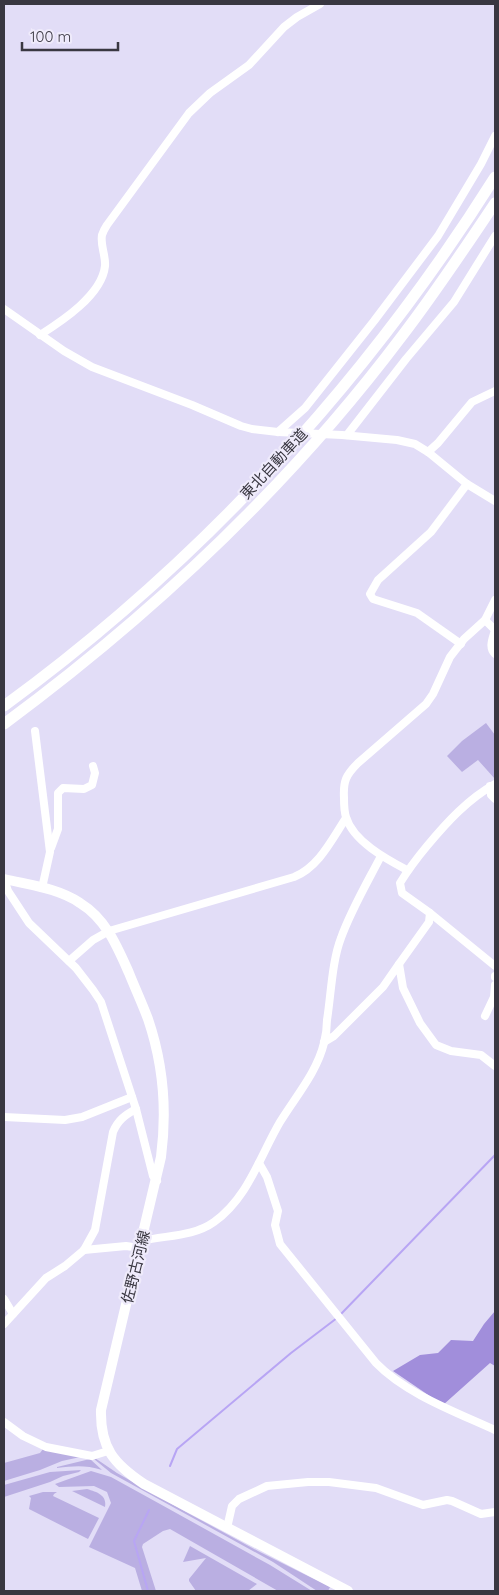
<svg xmlns="http://www.w3.org/2000/svg" width="499" height="1595" viewBox="0 0 499 1595" font-family="Quicksand,'Noto Sans JP',sans-serif">
  <style>
    .green { fill: #baafe2 }
    .forest { fill: #a18edb }
    .lines { fill: none; stroke-linecap: round; stroke-linejoin: round }
    .stream { stroke: #b8a5f4; stroke-width: 2 }
    .minor { stroke: #fff; stroke-width: 8 }
    .major { stroke: #fff; stroke-width: 10 }
    .highway { stroke: #fff; stroke-width: 11 }
    .labels { text-anchor: middle; stroke-width: 4.5; stroke-linejoin: round; paint-order: stroke }
    .street-label { font-size: 15px; fill: #393741; stroke: #efebfb }
  </style>
  <rect width="100%" height="100%" fill="#e2ddf7"/>
  <!-- green -->
  <g class="green">
    <path d="M 486,723 L 495,735 L 495,779 L 478,760 L 462,772 L 447,756 L 462,741 Z"/>
    <path d="M 43,1449 L 85,1456 L 62,1461 L 40,1470 L 4,1481 L 4,1463 L 40,1453 Z"/>
    <path d="M 95,1458 L 117,1473 L 186,1512 L 258,1551 L 330,1587 L 328,1591 L 317,1591 L 273,1562 L 111,1473 L 94,1459 Z"/>
    <path d="M 90,1459 L 102,1470 C 85,1465 75,1466 57,1468 L 57,1467 Z"/>
    <path d="M 81,1470 L 79,1472 L 63,1476 L 50,1482 L 4,1497 L 4,1485 L 50,1472 Z"/>
    <path d="M 91,1471 L 111,1477 L 160,1504 L 270,1565 L 312,1591 L 278,1591 L 170,1529 L 163,1531 L 143,1544 L 142,1547 L 156,1591 L 142,1591 L 135,1568 L 89,1547 L 111,1503 L 107,1492 L 94,1486 L 59,1487 L 55,1484 Z"/>
    <path d="M 87,1489 C 97,1492 107,1495 105,1507 L 72,1491 Z"/>
    <path d="M 43,1492 L 57,1492 L 54,1494 L 53,1496 L 99,1518 L 88,1539 L 29,1509 L 31,1498 L 29,1496 Z"/>
    <path d="M 190,1546 L 257,1584 L 248,1591 L 196,1591 L 189,1581 L 189,1579 L 206,1558 L 183,1562 Z"/>
  </g>
  <!-- forest -->
  <path class="forest" d="M 495,1311 L 495,1366 L 490,1363 L 443,1405 L 393,1371 L 420,1355 L 438,1353 L 451,1340 L 473,1341 L 484,1324 Z"/>
  <g class="lines">
    <!-- stream -->
    <g class="stream">
      <path d="M 341,1314 L 495,1155"/>
      <path d="M 170,1466 L 177,1449 L 291,1353 L 337,1318"/>
      <path d="M 148,1591 L 134,1541 L 149,1510"/>
    </g>
    <!-- minor -->
    <g class="minor">
      <path d="M 4,309 L 64,351 L 92,367 L 192,405 L 241,426 L 252,429 L 278,432 L 342,435 L 397,440 L 415,444 L 428,452 L 467,484 L 495,501"/>
      <path d="M 40,335 C 62,321 102,295 105,266 C 106,256 100,245 102,235 C 103,232 105,228 107,225 L 189,113 L 210,93 L 249,65 L 284,27 L 297,17 L 320,4"/>
      <path d="M 278,432 L 305,408 L 374,321 L 438,236 L 481,164 L 495,136"/>
      <path d="M 347,435 L 406,359 L 454,302 L 495,236"/>
      <path d="M 428,452 L 438,443 L 472,402 L 495,391"/>
      <path d="M 485,620 L 495,630 C 493,638 488,647 495,654"/>
      <path d="M 461,644 L 417,613 L 373,599 L 370,594 L 378,580 L 431,532 L 467,484"/>
      <path d="M 35,731 L 50,852 L 42,888"/>
      <path d="M 490,786 L 491,795 L 495,799"/>
      <path d="M 51,848 L 58,829 L 58,793 L 63,788 L 84,789 L 92,785 L 95,773 L 93,766"/>
      <path d="M 407,870 C 386,859 353,841 346,817 C 344,811 344,804 344,798 C 343,781 346,775 358,763 L 426,704 L 433,694 L 450,657 L 464,639 L 485,620 L 495,600"/>
      <path d="M 4,879 L 8,891 L 29,923 L 76,968 L 93,990 L 101,1002 L 136,1109 L 153,1176 L 157,1181"/>
      <path d="M 430,913 L 495,966"/>
      <path d="M 69,961 L 93,940 L 109,931 L 294,877 C 319,867 332,839 346,818"/>
      <path d="M 399,964 L 429,922 L 430,913 L 402,893 L 400,883 C 408,870 417,858 427,846 C 447,822 468,799 495,784"/>
      <path d="M 495,976 L 495,977"/>
      <path d="M 485,1016 L 494,997 L 495,985"/>
      <path d="M 324,1042 L 334,1036 L 383,987 L 399,964 L 403,988 L 420,1023 L 436,1045 L 451,1051 L 481,1055 L 495,1066"/>
      <path d="M 4,1117 L 65,1120 L 82,1117 L 132,1097"/>
      <path d="M 259,1163 L 267,1177 L 278,1211 L 275,1225 L 280,1244 L 376,1363 C 406,1394 456,1412 495,1430"/>
      <path d="M 142,1241 C 166,1235 193,1237 214,1222 C 248,1198 260,1156 280,1122 C 296,1096 317,1072 324,1043 C 326,1035 327,1027 327,1020 C 331,995 332,961 341,938 C 351,910 367,883 381,856"/>
      <path d="M 84,1250 L 126,1246 L 140,1248"/>
      <path d="M 4,1299 L 13,1314"/>
      <path d="M 4,1324 L 46,1278 L 65,1266 L 84,1250 L 95,1230 L 113,1132 C 118,1120 125,1115 136,1109"/>
      <path d="M 4,1422 L 23,1436 L 46,1447 L 92,1456 L 108,1451"/>
      <path d="M 227,1528 L 232,1506 L 239,1499 L 267,1486 L 308,1482 L 329,1482 L 376,1488 L 423,1505 L 447,1500 L 452,1501 L 481,1514 L 495,1512"/>
    </g>
    <!-- major -->
    <path class="major" d="M 4,879 C 29,885 58,888 80,903 C 106,919 117,946 129,973 C 135,988 142,1003 148,1019 C 163,1063 167,1111 161,1157 L 101,1410 C 100,1448 114,1464 144,1484 L 348,1591"/>
    <!-- highway -->
    <g class="highway">
      <path d="M 4,706 C 200,563 366,382 495,177"/>
      <path d="M 4,724 C 154,613 290,485 402,336 C 435,293 465,248 495,203"/>
    </g>
  </g>
  <g class="labels">
    <!-- street labels -->
    <g class="street-label">
      <text transform="translate(274 464) rotate(-47)" y="5">東北自動車道</text>
      <text transform="translate(136 1267) rotate(-76)" y="5">佐野古河線</text>
    </g>
  </g>
  <!-- border -->
  <rect width="499" height="1595" fill="none" stroke="#393741" stroke-width="10"/>
  <!-- scale -->
  <path d="M22 42v8h96v-8" fill="none" stroke="#393741" stroke-width="2.5"/>
  <text x="30" y="42" font-size="15" fill="#393741" stroke="#efebfb" stroke-width="4" paint-order="stroke">100 m</text>
</svg>
